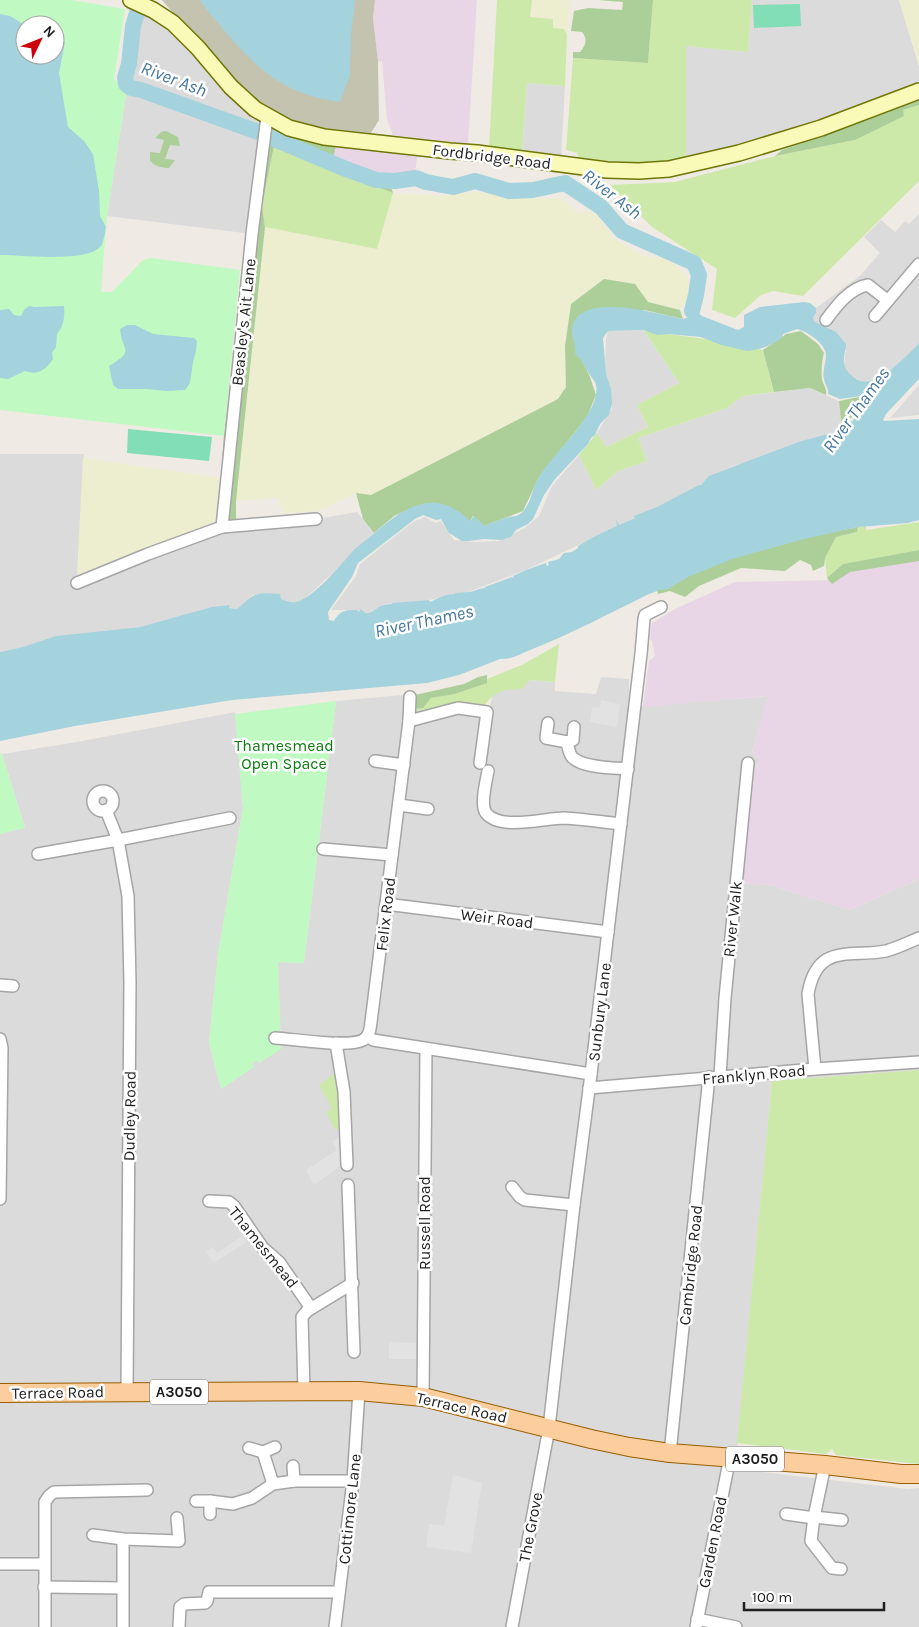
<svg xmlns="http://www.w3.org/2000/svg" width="919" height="1627" viewBox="0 0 919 1627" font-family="Karla,sans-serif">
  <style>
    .residential { fill: #dcdbdb }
    .industrial { fill: #e8d6e6 }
    .construction { fill: #c4c3b0 }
    .farmland { fill: #edeecf }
    .grass { fill: #cde9aa }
    .forest { fill: #accf99 }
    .park { fill: #c1f9c2; fill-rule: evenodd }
    .pitch { fill: #82deb6 }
    .parking { fill: #e2e2e2 }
    .water { fill: #a4d3dd; fill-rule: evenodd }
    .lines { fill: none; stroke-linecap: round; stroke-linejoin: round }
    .river { stroke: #a4d3dd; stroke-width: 16 }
    .street-casing { stroke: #a5a5a5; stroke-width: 14 }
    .secondary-casing { stroke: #707605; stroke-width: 18 }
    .primary-casing { stroke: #985e00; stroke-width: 20 }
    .street { stroke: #fff; stroke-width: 11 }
    .secondary { stroke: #f9f9b8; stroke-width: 15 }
    .primary { stroke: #fccd9d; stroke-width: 18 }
    .labels { text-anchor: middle; stroke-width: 5; stroke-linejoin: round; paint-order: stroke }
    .shield { fill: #fff; stroke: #626262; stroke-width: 1 }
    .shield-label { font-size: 15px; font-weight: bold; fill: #1e1e1e }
    .street-label { font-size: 16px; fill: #1e1e1e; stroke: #fff }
    .park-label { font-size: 16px; fill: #0b7d0f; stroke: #fff }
    .water-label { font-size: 18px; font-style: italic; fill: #44779e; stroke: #fff }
  </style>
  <rect width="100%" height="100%" fill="#efebe4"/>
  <!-- residential -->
  <g class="residential">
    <path d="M 752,0 L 899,0 L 919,66 L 919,91 L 884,105 L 686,160 L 686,46 L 748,52 Z"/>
    <path d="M 140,4 L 153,10 L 267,117 L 252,234 L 107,216 L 127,89 L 133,26 Z"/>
    <path d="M 527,83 L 565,86 L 561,158 L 522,153 Z"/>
    <path d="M 919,214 L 919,343 L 895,367 L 887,372 L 872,380 L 863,382 L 856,381 L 846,370 L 844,364 L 846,351 L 821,325 L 815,322 L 813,318 L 816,313 L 816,308 L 860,276 L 880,253 L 864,237 L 881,220 L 895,232 L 905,221 L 909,224 Z"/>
    <path d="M 643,330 L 679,383 L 637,405 L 648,427 L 606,447 L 597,433 L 612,409 L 605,369 L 606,339 L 608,331 Z"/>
    <path d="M 919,385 L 919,415 L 890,418 Z"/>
    <path d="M 810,388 L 839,401 L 843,430 L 801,441 L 745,463 L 733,466 L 709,478 L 701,486 L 526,570 L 468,592 L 429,600 L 384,604 L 369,613 L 357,610 L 331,610 L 356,576 L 360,564 L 413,522 L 425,517 L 435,523 L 441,521 L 454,540 L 475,542 L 499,541 L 525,528 L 539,516 L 552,486 L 579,455 L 596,490 L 618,471 L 647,461 L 638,438 L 727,408 L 743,396 Z"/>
    <path d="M 0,454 L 84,454 L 77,582 L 222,527 L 316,519 L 357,512 L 374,533 L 335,571 L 304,599 L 296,602 L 289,603 L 266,593 L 253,595 L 237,609 L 229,608 L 230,606 L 212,608 L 140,627 L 102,631 L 0,652 Z"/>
    <path d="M 522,665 L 529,680 L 555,682 L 555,691 L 596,694 L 601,677 L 629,679 L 629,707 L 769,696 L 752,752 L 758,759 L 758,763 L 755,770 L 741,883 L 769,885 L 850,910 L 919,879 L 919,1070 L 772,1081 L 735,1469 L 908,1489 L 919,1488 L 919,1627 L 0,1627 L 0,834 L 25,827 L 2,754 L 77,742 L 235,712 L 243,808 L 218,954 L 209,1043 L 221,1089 L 253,1067 L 251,1064 L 257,1060 L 259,1063 L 281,1048 L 278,962 L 304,963 L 336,701 L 403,695 L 416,698 L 415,711 L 457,704 L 490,707 L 492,695 L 479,683 Z"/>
  </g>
  <!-- industrial -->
  <g class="industrial">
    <path d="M 375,0 L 477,0 L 468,144 L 393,135 L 387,119 L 382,62 L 378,61 L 373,18 Z"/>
    <path d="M 337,141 L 418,151 L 415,172 L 375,175 L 333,159 Z"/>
    <path d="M 919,557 L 919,879 L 850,910 L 769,885 L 741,883 L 751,772 L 757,767 L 758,763 L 758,758 L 752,753 L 768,696 L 643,707 L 649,661 L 655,656 L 652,641 L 650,640 L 652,623 L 677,608 L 735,582 L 832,580 L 849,569 Z"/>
  </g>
  <!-- construction -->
  <path class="construction" d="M 162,0 L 375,0 L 373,18 L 378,61 L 379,120 L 371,133 L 308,126 L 276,116 L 213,59 Z"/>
  <!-- farmland -->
  <g class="farmland">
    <path d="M 532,0 L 570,0 L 567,35 L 564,29 L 553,28 L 530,17 Z"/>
    <path d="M 899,0 L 919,0 L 919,66 L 912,43 Z"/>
    <path d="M 477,192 L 534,199 L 560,198 L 579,213 L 595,212 L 613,238 L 642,255 L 669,260 L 688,277 L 688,300 L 680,310 L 648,302 L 634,284 L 603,279 L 571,304 L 565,346 L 566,387 L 558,399 L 371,495 L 356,493 L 318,511 L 283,513 L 278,498 L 236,501 L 265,227 L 377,249 L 393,193 L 439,196 Z"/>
    <path d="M 83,458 L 221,478 L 216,521 L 77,575 Z"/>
  </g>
  <!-- grass -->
  <g class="grass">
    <path d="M 497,0 L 532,0 L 530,17 L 553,19 L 553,28 L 564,29 L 567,35 L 565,86 L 527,83 L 522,153 L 489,148 Z"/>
    <path d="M 653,0 L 752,0 L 748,52 L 686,46 L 686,160 L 645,163 L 579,159 L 577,153 L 566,150 L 573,58 L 648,63 Z"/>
    <path d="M 919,105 L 919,181 L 803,296 L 773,291 L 761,295 L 735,318 L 712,310 L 717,269 L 652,227 L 610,185 L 675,182 L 775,156 L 855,140 L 903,110 Z"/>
    <path d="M 274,145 L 393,193 L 377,249 L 265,227 L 262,205 Z"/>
    <path d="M 644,331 L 706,339 L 763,350 L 774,392 L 743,396 L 727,408 L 638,438 L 647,461 L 618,471 L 596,490 L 579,455 L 597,433 L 606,447 L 648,427 L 637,405 L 679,383 Z"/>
    <path d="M 919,522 L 919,550 L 844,564 L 827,578 L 825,558 L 836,537 L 857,532 L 858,527 L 866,526 L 866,530 Z"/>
    <path d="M 559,644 L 555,682 L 530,680 L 522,689 C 505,689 493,691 484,707 L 457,704 L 415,712 L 415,709 L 423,708 L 430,698 L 455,694 L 487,683 L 487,679 L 522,665 Z"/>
    <path d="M 919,1070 L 919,1464 L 836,1455 L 832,1449 L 826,1454 L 737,1443 L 772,1081 Z"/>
    <path d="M 336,1072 L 340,1096 L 340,1129 L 338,1130 L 335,1129 L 326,1113 L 332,1108 L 319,1085 Z"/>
  </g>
  <!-- forest -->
  <g class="forest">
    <path d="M 598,0 L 653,0 L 648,63 L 573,58 L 573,52 L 580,52 C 586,45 588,40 582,32 L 571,31 L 574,11 L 588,8 L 622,10 L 623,2 Z"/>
    <path d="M 919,97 L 919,105 L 903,110 L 904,116 L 855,140 L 775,156 L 782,150 L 880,115 Z"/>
    <path d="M 266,123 L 337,141 L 333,159 L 375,175 L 387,174 L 393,193 L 274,146 L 262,205 L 265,227 L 236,501 L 236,519 L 216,521 L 221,478 L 224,434 Z"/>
    <path d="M 166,131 L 178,137 L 180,146 L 170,145 L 165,159 L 175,160 L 169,168 C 161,168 155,166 150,161 L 150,152 L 160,153 L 164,140 L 155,138 L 161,132 Z"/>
    <path d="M 604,279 L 635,284 L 648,302 L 680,310 L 683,319 L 644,310 L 576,348 L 590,377 L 596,395 L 587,417 L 539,477 L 523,511 L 484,526 L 473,516 L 470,521 L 414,507 L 394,516 L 374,533 L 363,519 L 356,493 L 371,495 L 558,399 L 566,387 L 565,346 L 571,304 Z"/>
    <path d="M 801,331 L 818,344 L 824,353 C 822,359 821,372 822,379 C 823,385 827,388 826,395 L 810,388 L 774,392 L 763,350 L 786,334 Z"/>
    <path d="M 874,394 L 842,427 L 839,401 Z"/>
    <path d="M 858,527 L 857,532 L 836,537 L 825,558 L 824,566 L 813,571 L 811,565 L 800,560 L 785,571 L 741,568 L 699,586 L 685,597 L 670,591 L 658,594 L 656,586 L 734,552 Z"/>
    <path d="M 919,550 L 919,561 L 850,572 L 832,584 L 827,578 L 843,564 Z"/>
    <path d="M 487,675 L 487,683 L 455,694 L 431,698 L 423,708 L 415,709 L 415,695 L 464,684 L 478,677 Z"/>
  </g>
  <!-- park -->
  <g class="park">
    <path d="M 0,0 L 72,0 L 125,9 L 114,79 L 127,89 L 107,216 L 101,292 L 112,292 L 143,260 L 152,258 L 240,270 L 224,436 L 0,410 ZM 25,25 L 55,25 L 55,55 L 25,55 Z"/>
    <path d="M 336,701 L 304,963 L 278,962 L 281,1049 L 259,1063 L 257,1060 L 252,1064 L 254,1067 L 221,1089 L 209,1043 L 218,954 L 243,808 L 235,714 Z"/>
    <path d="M 0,753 L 2,754 L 25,828 L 0,834 Z"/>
  </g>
  <!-- pitch -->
  <g class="pitch">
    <path d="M 800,4 L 801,26 L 754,28 L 753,5 Z"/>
    <path d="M 128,429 L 212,437 L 209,461 L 127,453 Z"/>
  </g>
  <!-- parking -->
  <g class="parking">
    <path d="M 601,700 L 620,704 L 617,727 L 590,722 L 592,707 L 600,708 Z"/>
    <path d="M 336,1139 L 341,1139 L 343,1164 L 314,1185 L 306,1170 L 337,1150 L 332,1142 Z"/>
    <path d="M 242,1236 L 246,1242 L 214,1263 L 206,1252 L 213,1247 L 217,1253 Z"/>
    <path d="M 389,1342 L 416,1343 L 416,1359 L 389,1359 Z"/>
    <path d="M 453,1475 L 482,1483 L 471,1553 L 426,1547 L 429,1524 L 444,1526 Z"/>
  </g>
  <!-- water -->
  <g class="water">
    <path d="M 200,0 L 355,0 L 351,34 L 350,75 L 340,102 C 285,94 259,72 224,30 C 216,21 207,11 200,0 Z"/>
    <path d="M 0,14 L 10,16 L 25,25 L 25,55 L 55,55 L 55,36 L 65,42 L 59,73 L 68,127 L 84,141 L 93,154 L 99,191 L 100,216 L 106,227 C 105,232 104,241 101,246 C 88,263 21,255 0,255 Z"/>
    <path d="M 695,290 L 699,290 L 695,306 L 697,312 L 702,316 L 738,330 L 744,327 L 744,315 L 760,307 L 804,302 L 810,303 L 816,308 L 816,313 L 813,318 L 815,322 L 836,332 L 846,344 C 846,350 843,357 844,363 C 845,369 848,372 852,376 C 871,396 906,356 919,343 L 919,379 L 886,414 L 883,420 L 885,421 L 919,419 L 919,520 L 908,523 L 858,527 L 804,539 L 732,559 L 688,577 L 668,589 L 660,590 L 649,594 C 610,613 571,634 530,650 C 521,654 510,660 500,659 L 459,675 L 427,683 L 232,700 L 75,726 L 0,741 L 0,652 L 23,647 L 56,636 L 140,627 L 212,607 L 230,605 L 229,608 L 237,609 C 255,593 255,592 280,594 L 281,599 C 286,601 290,603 296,602 C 313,598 339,567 350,554 C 356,547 364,542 371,536 C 402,509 434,485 470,521 L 474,516 L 484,526 C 492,523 501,519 509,517 C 513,516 516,517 520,514 C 532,505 531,489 539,477 C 552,454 602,412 596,385 C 595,380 590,376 588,372 C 584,365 581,358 575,354 C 577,343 569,335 573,324 C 585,292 659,314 683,319 L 689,317 L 687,311 L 692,303 ZM 797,329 C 807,331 826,344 826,355 C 826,363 822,371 824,379 C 825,385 829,388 828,394 L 840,399 L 861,396 L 875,391 L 876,394 L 866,405 L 864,404 L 863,405 L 864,407 L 849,425 L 843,430 L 801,441 L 709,476 L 701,485 L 699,485 L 657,507 L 634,516 L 635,518 L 619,525 L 616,520 L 617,526 C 603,532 591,538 578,546 L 578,548 L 572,552 L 564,553 L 559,559 L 548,562 L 549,565 L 547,566 L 546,563 L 526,570 L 513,576 L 514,578 L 512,577 L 485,587 L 485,588 C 479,588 474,592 468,592 C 462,593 456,592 452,595 L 451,594 L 443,596 L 430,602 L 429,600 L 392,603 L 391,605 L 391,604 C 376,605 379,609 369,613 L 366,613 L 360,609 L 359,612 L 357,610 C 346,610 340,610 334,621 L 329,620 L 328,612 L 352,577 L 358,563 L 415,519 L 423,515 L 436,520 L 441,519 L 449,533 L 462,541 L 469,541 L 484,539 L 501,540 L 511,537 L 516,530 L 528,524 L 533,519 L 544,495 L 555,479 L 588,444 L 591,438 L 595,435 L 600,424 L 609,415 L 612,404 L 611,389 L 606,374 L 603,338 L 608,331 L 643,330 L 657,335 L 669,334 L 701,337 L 721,345 L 747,351 L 759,349 L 770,345 L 781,339 L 783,334 Z"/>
    <path d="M 29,306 L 35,307 L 64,306 C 65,317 64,325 57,334 L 56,347 L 52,353 L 53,359 C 46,369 39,376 25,371 L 8,379 L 0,378 L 0,310 L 9,309 L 14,315 L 21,316 L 24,310 Z"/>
    <path d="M 127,325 L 135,325 L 153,334 L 194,338 L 197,341 L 196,351 L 193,362 L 190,383 L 185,390 L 167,391 L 146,389 L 118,389 L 113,385 L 109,366 C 136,350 122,352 120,329 Z"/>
  </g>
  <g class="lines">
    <!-- river -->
    <g class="river">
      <path d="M 141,0 L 133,26 L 129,64 L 125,77 L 126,84 L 131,88 L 141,90 L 258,132"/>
      <path d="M 272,138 L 346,169 L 376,180 L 395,181 L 416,178 L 426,182 L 453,187 L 475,181 L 509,191 L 533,190 L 565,183 L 601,207 L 622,231 L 694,263 L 699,275 L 696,295 L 692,311"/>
    </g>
    <!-- street casing -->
    <g class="street-casing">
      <g id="street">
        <path d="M 875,316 L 919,264"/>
        <path d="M 826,320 C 837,305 850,288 868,285 L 887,300"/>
        <path d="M 222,527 L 252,234 L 267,117"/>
        <path d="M 77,583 L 148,554 L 222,527 L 316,519"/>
        <path d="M 409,721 L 458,708 L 487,712 L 480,763"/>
        <path d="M 548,723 L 546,738 L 567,742"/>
        <path d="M 574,727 L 573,740 L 567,742 C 568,747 569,753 572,757 C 582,768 614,768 628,769"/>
        <path d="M 375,761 L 404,765"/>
        <path d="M 488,771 C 486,782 480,805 486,813 C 500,831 545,818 564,818 C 583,819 602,822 621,824"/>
        <circle cx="103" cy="801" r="10"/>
        <path d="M 399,805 L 428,809"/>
        <path d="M 106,810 L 118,840 L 128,896 L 130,983 L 127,1392"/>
        <path d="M 323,849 L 392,855"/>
        <path d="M 38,854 L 118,840 L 230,818"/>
        <path d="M 386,904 L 608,932"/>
        <path d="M 0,985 L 13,986"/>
        <path d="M 367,1036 L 373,1040 L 591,1074"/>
        <path d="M 275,1038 C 294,1039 348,1048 363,1040 C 370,1036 370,1029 371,1022 L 409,721 L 410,697"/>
        <path d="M 0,1039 L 2,1048 L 0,1199"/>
        <path d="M 336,1043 L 344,1092 L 347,1165"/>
        <path d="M 815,1069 L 808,994 C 817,942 850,958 886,951 C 897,948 909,942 919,938"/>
        <path d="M 720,1076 L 725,998 L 748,763"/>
        <path d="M 589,1088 L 815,1069 L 919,1062"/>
        <path d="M 348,1185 L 354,1352"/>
        <path d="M 512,1187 L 520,1197 L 525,1200 L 574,1205"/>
        <path d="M 209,1201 L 229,1202 L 234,1206 L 263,1248 L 279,1262 L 311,1308"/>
        <path d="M 304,1392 L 302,1317 L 307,1311 L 353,1283"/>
        <path d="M 423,1397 L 426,1049"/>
        <path d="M 249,1448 L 263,1452 L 275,1447"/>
        <path d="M 263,1452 L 273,1484"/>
        <path d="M 670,1453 L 709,1077"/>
        <path d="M 825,1465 L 814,1517 L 811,1541 L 832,1568 L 841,1569"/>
        <path d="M 293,1466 L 294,1481"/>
        <path d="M 196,1501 L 210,1501 L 233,1504 L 252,1498 L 273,1484 L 294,1481 L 353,1481"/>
        <path d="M 210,1514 L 210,1501"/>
        <path d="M 786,1514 L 814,1518"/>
        <path d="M 814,1517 L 842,1520"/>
        <path d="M 93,1535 L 123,1539 L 179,1541 L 177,1518"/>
        <path d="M 123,1539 L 123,1627"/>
        <path d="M 0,1564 L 44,1564"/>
        <path d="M 44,1587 L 122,1588"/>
        <path d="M 697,1619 L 736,1627"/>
        <path d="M 45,1627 L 45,1502 L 49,1496 L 54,1492 L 147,1490"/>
        <path d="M 179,1627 L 180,1607 L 184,1604 L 205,1603 L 207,1601 L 209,1592 L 339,1592"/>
        <path d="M 335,1627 L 353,1481 L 359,1391"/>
        <path d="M 512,1627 L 549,1428 L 574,1205 L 591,1074 L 641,654 L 644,619 L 645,615 L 661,607"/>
        <path d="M 696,1627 L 730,1457"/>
      </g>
    </g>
    <!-- secondary casing -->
    <g class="secondary-casing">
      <path id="secondary" d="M 131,0 L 153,10 L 173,23 L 198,48 L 231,87 L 255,109 L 289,128 L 324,137 L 450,151 L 477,153 L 607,170 L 639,171 L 669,169 L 739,153 L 821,128 L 919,91"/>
    </g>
    <!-- primary casing -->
    <g class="primary-casing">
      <path id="primary" d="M 0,1393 L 359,1391 L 423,1397 L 591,1439 L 629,1447 L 670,1453 L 825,1465 L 901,1474 L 919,1474"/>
    </g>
    <!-- street -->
    <use href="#street" class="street"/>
    <!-- secondary -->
    <use href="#secondary" class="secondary"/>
    <!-- primary -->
    <use href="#primary" class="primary"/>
  </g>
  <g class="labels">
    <!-- shield labels -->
    <g class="shield">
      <rect x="150" y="1379.5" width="58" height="25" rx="4"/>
      <rect x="726" y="1446.5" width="58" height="25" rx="4"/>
    </g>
    <g class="shield-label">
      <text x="179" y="1397">A3050</text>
      <text x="755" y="1464">A3050</text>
    </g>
    <!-- street labels -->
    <g class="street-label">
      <text transform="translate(492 156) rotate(7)" y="6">Fordbridge Road</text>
      <text transform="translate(243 322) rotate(-84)" y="6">Beasley's Ait Lane</text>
      <text transform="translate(385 914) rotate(-83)" y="6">Felix Road</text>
      <text transform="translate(497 918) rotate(7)" y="6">Weir Road</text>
      <text transform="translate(732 919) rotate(-84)" y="6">River Walk</text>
      <text transform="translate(599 1012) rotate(-83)" y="6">Sunbury Lane</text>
      <text transform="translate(754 1074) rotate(-5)" y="6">Franklyn Road</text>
      <text transform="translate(129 1116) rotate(-89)" y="6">Dudley Road</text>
      <text transform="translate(424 1223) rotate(-90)" y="6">Russell Road</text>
      <text transform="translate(264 1247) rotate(51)" y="6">Thamesmead</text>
      <text transform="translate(690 1265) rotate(-84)" y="6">Cambridge Road</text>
      <text transform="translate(58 1392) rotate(-1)" y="6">Terrace Road</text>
      <text transform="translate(462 1407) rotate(13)" y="6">Terrace Road</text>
      <text transform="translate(349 1509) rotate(-84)" y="6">Cottimore Lane</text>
      <text transform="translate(530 1527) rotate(-79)" y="6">The Grove</text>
      <text transform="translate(712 1542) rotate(-79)" y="6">Garden Road</text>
    </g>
    <!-- park labels -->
    <g class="park-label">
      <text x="284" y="751">Thamesmead<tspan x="284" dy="18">Open Space</tspan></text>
    </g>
    <!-- water labels -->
    <g class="water-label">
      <text transform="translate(174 79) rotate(21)" y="6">River Ash</text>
      <text transform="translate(612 194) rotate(38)" y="6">River Ash</text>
      <text transform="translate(856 410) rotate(-54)" y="6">River Thames</text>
      <text transform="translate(424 621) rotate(-12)" y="6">River Thames</text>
    </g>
  </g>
  <!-- north arrow -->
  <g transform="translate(40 40) rotate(47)"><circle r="24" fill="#ffffff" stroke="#a5a5a5"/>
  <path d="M0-4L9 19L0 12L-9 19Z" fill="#cc000b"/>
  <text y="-8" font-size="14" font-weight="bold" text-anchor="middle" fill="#1e1e1e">N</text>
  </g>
  <!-- scale -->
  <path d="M744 1602v8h140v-8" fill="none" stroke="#1e1e1e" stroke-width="2.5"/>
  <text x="752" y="1602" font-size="15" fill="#1e1e1e" stroke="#ffffff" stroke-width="4" paint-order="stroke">100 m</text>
</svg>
